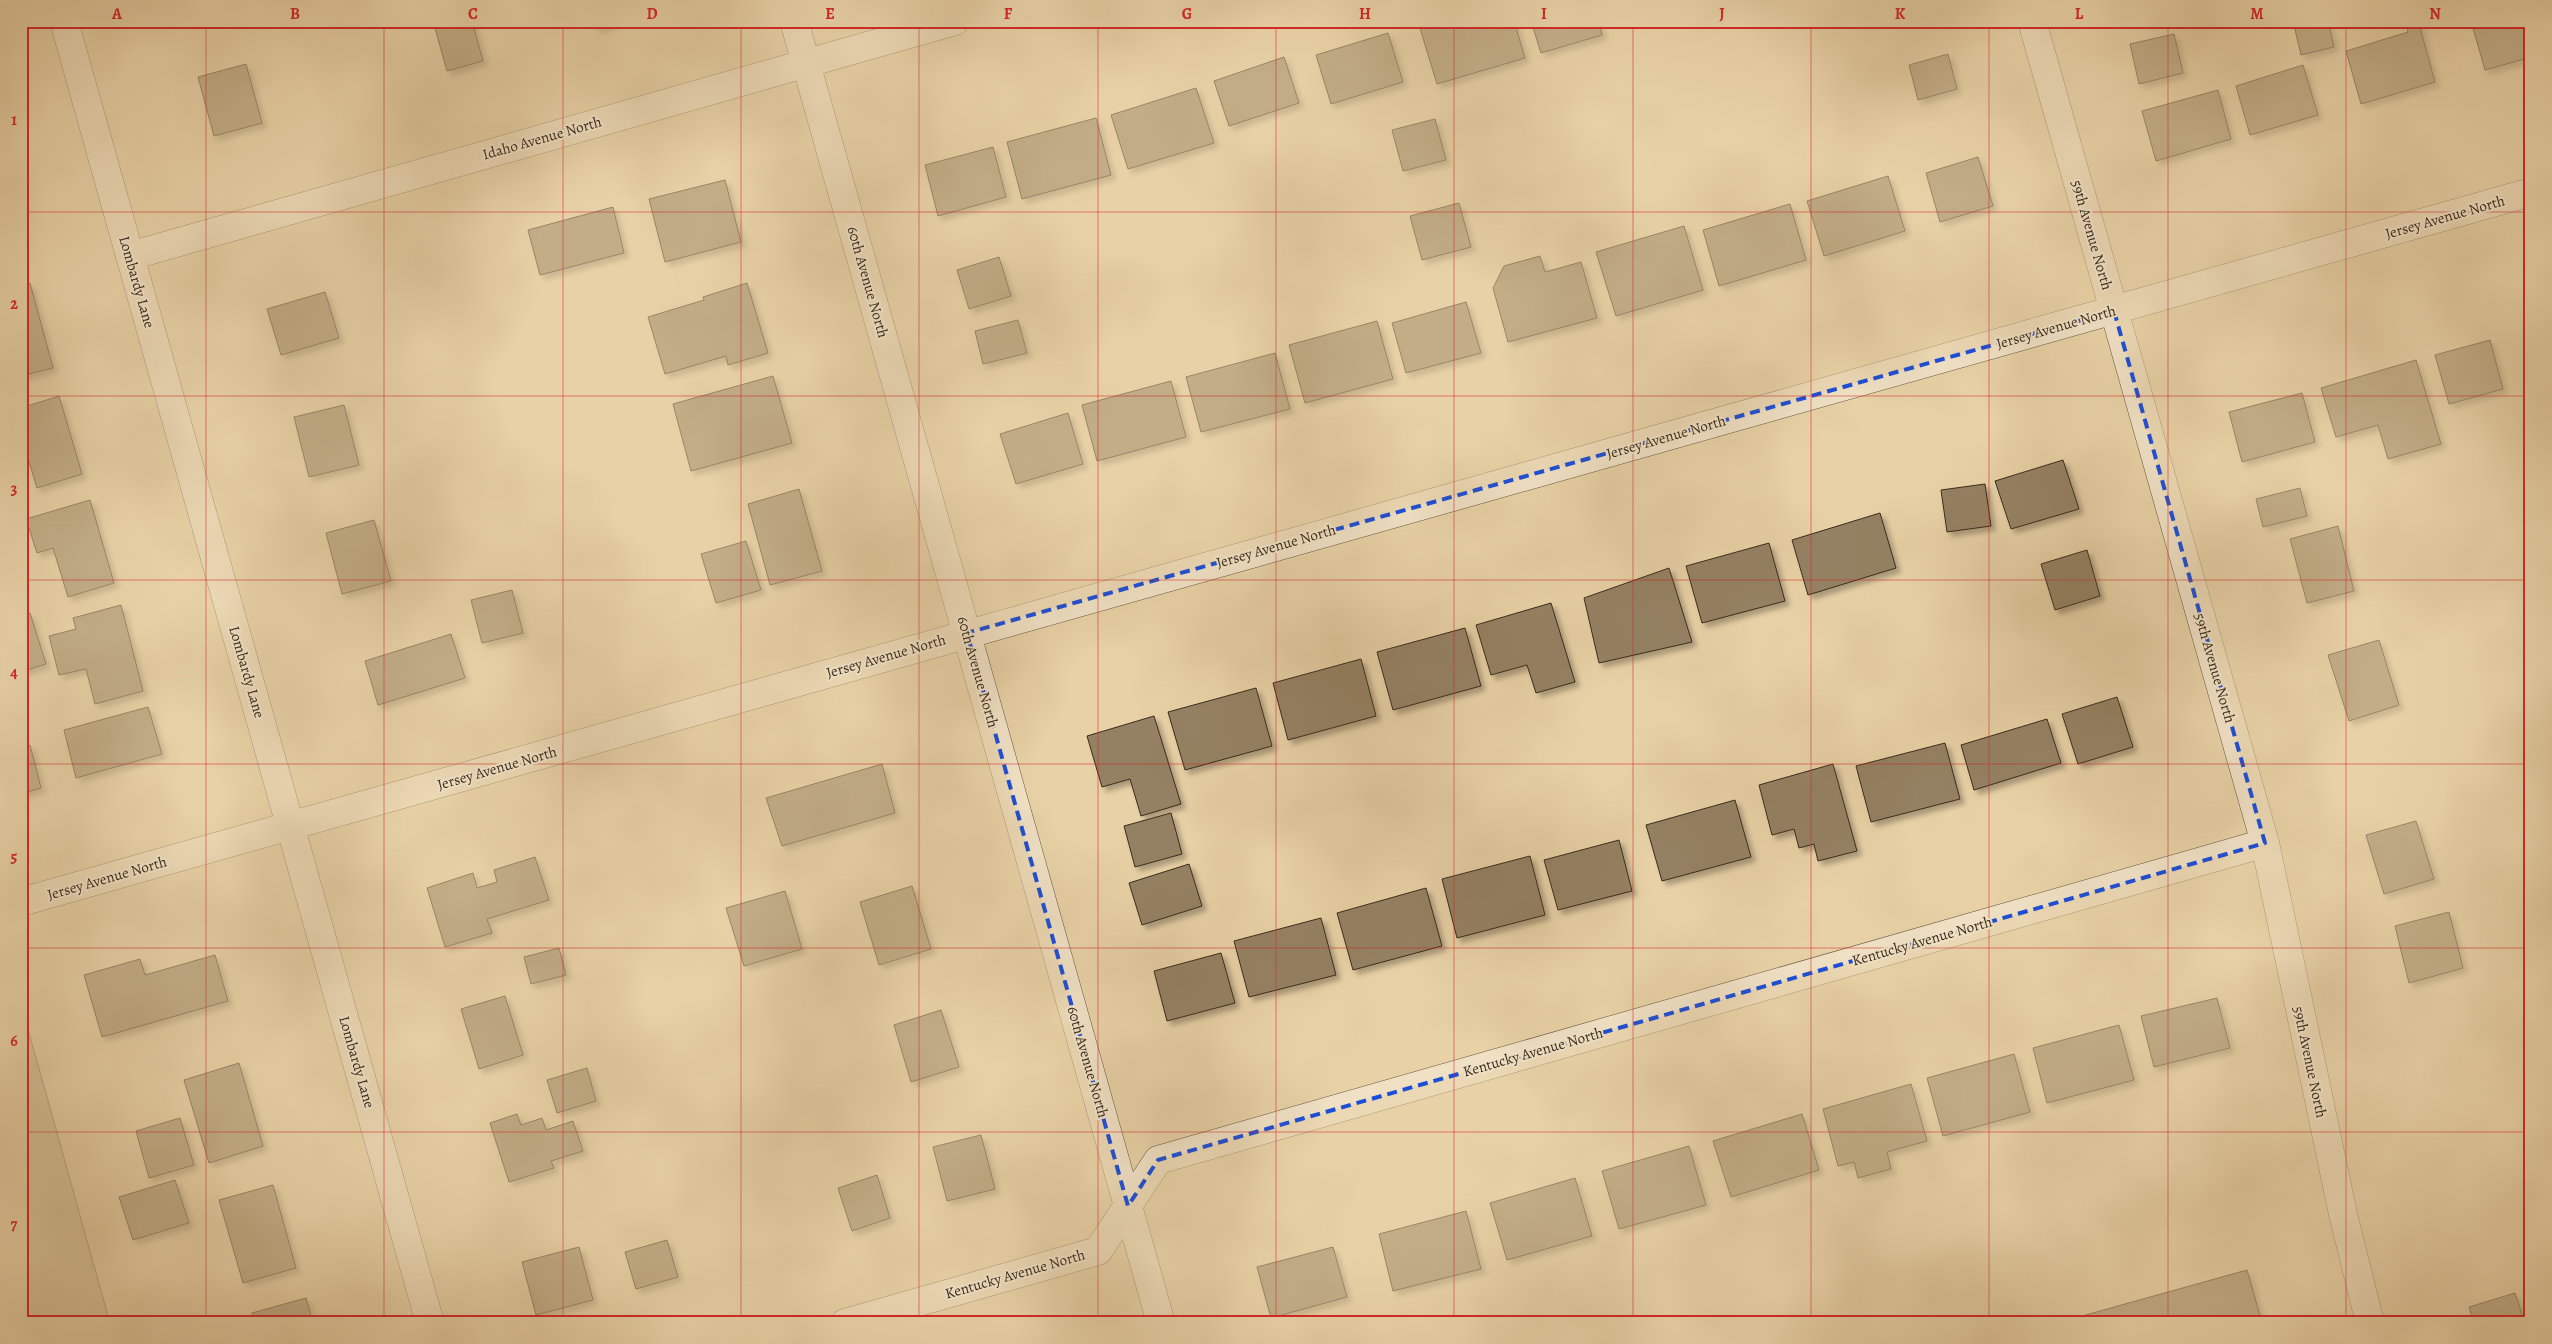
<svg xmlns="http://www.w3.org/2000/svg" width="2552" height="1344" viewBox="0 0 2552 1344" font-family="Alegreya,serif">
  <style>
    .green { fill: #cab58f; stroke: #827056 }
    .building { fill: #948164; stroke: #392b1c; filter: url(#shadow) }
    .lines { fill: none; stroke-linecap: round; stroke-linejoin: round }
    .minor-casing { stroke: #65543e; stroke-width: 29 }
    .minor { stroke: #f0e1c5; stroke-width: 28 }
    .marked { fill: none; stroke: #1d4ed8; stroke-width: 4; stroke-dasharray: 10 6; stroke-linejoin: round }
    .grid { fill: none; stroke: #d62828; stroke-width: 1; stroke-opacity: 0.55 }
    .labels { text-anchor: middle; stroke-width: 4; stroke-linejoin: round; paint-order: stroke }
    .street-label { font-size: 15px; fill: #392b1c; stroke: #f0e1c5 }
    .neatline { fill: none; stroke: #d62828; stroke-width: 2 }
    .grid-label { font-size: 16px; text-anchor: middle; font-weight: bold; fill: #d62828 }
  </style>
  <defs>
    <filter id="shadow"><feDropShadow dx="4.5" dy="4.5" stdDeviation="2.5" flood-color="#0004"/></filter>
  </defs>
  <rect width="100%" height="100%" fill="#e8d1a6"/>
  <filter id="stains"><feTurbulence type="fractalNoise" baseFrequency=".004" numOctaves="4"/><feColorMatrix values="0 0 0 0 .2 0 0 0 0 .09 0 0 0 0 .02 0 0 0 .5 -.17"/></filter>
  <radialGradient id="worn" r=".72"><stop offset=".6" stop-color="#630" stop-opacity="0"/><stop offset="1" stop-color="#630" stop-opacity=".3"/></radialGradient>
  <!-- green -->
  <path class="green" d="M 21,1004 L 110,1323 L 21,1323 Z"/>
  <!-- building -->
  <g class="building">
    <path d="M 433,21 L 472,21 L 483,61 L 447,71 Z"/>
    <path d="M 594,21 L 621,21 L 596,29 Z"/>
    <path d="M 1431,21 L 1514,21 L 1525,58 L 1437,84 L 1419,25 Z"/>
    <path d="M 1531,21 L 1598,21 L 1602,35 L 1541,53 Z"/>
    <path d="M 2293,21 L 2328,21 L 2334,47 L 2301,55 Z"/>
    <path d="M 2405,21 L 2430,21 L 2419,24 L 2435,82 L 2361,104 L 2346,51 L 2408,32 Z"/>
    <path d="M 2471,21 L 2531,21 L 2531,57 L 2485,70 Z"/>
    <path d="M 1388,33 L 1403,82 L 1331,104 L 1316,55 Z"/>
    <path d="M 2174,34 L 2183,73 L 2139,84 L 2130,44 Z"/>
    <path d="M 1948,54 L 1957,89 L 1918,100 L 1909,65 Z"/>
    <path d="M 1284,57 L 1299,103 L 1229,126 L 1214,81 Z"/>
    <path d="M 246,64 L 262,123 L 214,136 L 198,77 Z"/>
    <path d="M 2303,65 L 2318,115 L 2250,135 L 2236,86 Z"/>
    <path d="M 1196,88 L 1214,143 L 1128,169 L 1111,115 Z"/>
    <path d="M 2218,90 L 2231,139 L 2156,161 L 2142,111 Z"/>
    <path d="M 1096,118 L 1111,175 L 1022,199 L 1007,142 Z"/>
    <path d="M 1435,119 L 1446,160 L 1403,171 L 1392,130 Z"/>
    <path d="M 993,147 L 1006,197 L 938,216 L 925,165 Z"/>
    <path d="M 1978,157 L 1993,206 L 1940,222 L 1926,173 Z"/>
    <path d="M 1888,176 L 1905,231 L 1824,256 L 1807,201 Z"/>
    <path d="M 725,180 L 741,242 L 665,262 L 649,199 Z"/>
    <path d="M 1459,203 L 1471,247 L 1422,260 L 1410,216 Z"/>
    <path d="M 1790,204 L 1806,260 L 1719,286 L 1703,230 Z"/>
    <path d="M 613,207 L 624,253 L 540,275 L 528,230 Z"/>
    <path d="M 1684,226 L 1703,290 L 1616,316 L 1596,252 Z"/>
    <path d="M 1540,256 L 1545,272 L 1581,262 L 1597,318 L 1508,342 L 1493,288 L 1504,266 Z"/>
    <path d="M 999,257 L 1011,296 L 969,309 L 957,270 Z"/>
    <path d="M 30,283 L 53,368 L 21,376 L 21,286 Z"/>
    <path d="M 747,283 L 768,353 L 728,365 L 726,356 L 665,374 L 648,317 L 704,300 L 703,297 Z"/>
    <path d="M 325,292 L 339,338 L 281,355 L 267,309 Z"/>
    <path d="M 1466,302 L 1481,353 L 1406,373 L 1392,323 Z"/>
    <path d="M 1018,320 L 1027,353 L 983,364 L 975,331 Z"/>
    <path d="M 1377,321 L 1393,379 L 1305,403 L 1289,345 Z"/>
    <path d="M 2490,340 L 2503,389 L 2449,404 L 2435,355 Z"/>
    <path d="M 1275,353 L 1290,409 L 1201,432 L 1186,377 Z"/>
    <path d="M 2416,360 L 2441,444 L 2388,459 L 2378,425 L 2336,437 L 2321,388 Z"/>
    <path d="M 773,376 L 792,443 L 691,471 L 673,404 Z"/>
    <path d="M 1171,381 L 1186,437 L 1097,461 L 1082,405 Z"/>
    <path d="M 2302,393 L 2315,442 L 2242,462 L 2229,412 Z"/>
    <path d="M 59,396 L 82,474 L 37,488 L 21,436 L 21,408 Z"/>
    <path d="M 344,405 L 359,465 L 309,477 L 294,417 Z"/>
    <path d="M 1068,413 L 1083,464 L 1016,484 L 1000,434 Z"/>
    <path d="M 2063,460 L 2079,509 L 2011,529 L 1995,481 Z"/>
    <path d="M 1985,484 L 1991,526 L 1947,532 L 1941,490 Z"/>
    <path d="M 2300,488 L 2307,516 L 2263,527 L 2256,499 Z"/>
    <path d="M 799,489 L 822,571 L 770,585 L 748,504 Z"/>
    <path d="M 90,500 L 114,583 L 68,597 L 53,548 L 37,553 L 26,519 Z"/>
    <path d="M 1880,513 L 1896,568 L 1808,595 L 1792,540 Z"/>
    <path d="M 374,520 L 391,581 L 342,594 L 326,533 Z"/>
    <path d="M 2338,526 L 2354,591 L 2307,603 L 2290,539 Z"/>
    <path d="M 746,541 L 761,590 L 716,603 L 701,554 Z"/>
    <path d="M 1769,543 L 1785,601 L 1702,623 L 1686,566 Z"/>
    <path d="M 2087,550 L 2100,596 L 2055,610 L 2041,564 Z"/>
    <path d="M 1669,568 L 1692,642 L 1599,663 L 1584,598 Z"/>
    <path d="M 512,590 L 523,633 L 482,643 L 471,600 Z"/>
    <path d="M 1551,603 L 1575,682 L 1536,693 L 1527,665 L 1491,675 L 1476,625 Z"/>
    <path d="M 121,605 L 143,691 L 95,704 L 86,669 L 59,675 L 49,636 L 76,629 L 73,618 Z"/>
    <path d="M 30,613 L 46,664 L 21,672 L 21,615 Z"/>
    <path d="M 1465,628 L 1481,686 L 1393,710 L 1377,652 Z"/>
    <path d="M 451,634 L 465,678 L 378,705 L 365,661 Z"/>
    <path d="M 2379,640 L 2399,705 L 2349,721 L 2328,655 Z"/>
    <path d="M 1361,659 L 1376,716 L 1288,740 L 1273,683 Z"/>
    <path d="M 1256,688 L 1272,746 L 1185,770 L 1168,712 Z"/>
    <path d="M 2117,697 L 2133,747 L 2078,764 L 2062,714 Z"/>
    <path d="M 148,707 L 162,754 L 76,778 L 64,730 Z"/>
    <path d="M 1154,716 L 1181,804 L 1141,816 L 1130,779 L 1102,787 L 1087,736 Z"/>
    <path d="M 2047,719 L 2061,763 L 1974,790 L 1961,745 Z"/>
    <path d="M 1945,743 L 1960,799 L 1871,822 L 1856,766 Z"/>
    <path d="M 30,745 L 41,788 L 21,794 L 21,747 Z"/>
    <path d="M 882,764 L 895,813 L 782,846 L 766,798 Z"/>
    <path d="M 1833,764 L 1857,851 L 1818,861 L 1814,844 L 1799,848 L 1794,829 L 1772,835 L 1759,785 Z"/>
    <path d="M 1735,800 L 1751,857 L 1662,881 L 1646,825 Z"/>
    <path d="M 1171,813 L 1182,854 L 1135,867 L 1124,826 Z"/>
    <path d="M 2416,821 L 2434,879 L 2384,894 L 2366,835 Z"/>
    <path d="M 1619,840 L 1632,891 L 1558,910 L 1544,860 Z"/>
    <path d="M 1530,856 L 1545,915 L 1457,938 L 1442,879 Z"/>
    <path d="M 535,857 L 549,900 L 487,919 L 492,933 L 445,947 L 427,888 L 473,873 L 477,888 L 497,882 L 494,870 Z"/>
    <path d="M 1189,864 L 1202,906 L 1142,925 L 1129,883 Z"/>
    <path d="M 912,886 L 931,949 L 879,965 L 860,902 Z"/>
    <path d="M 1426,888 L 1442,946 L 1353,970 L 1337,913 Z"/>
    <path d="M 785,891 L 802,949 L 744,966 L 726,908 Z"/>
    <path d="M 2449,912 L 2463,968 L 2409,983 L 2395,926 Z"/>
    <path d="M 1321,918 L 1336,975 L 1249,997 L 1234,941 Z"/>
    <path d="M 559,948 L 566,975 L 531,984 L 524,957 Z"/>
    <path d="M 1221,953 L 1235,1003 L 1167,1021 L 1154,971 Z"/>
    <path d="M 215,955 L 228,1001 L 102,1037 L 84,975 L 140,959 L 145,975 Z"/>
    <path d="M 505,996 L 523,1055 L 479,1069 L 461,1009 Z"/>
    <path d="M 2217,998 L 2230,1048 L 2154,1067 L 2141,1016 Z"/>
    <path d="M 941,1010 L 959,1067 L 911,1082 L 894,1025 Z"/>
    <path d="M 2119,1025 L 2134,1080 L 2047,1103 L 2033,1048 Z"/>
    <path d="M 2014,1054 L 2030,1112 L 1943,1136 L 1927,1078 Z"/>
    <path d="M 239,1063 L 263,1146 L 209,1163 L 184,1080 Z"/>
    <path d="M 587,1068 L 596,1101 L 557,1113 L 547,1080 Z"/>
    <path d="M 1911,1084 L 1927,1141 L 1887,1152 L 1891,1169 L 1858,1178 L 1854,1162 L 1838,1166 L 1823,1109 Z"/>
    <path d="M 517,1114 L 521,1125 L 542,1118 L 546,1130 L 573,1121 L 583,1151 L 551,1161 L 554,1168 L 509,1182 L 490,1123 Z"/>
    <path d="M 1802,1114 L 1819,1170 L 1731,1197 L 1713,1141 Z"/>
    <path d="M 180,1118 L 194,1165 L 149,1178 L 136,1131 Z"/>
    <path d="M 981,1135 L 995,1189 L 947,1201 L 933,1147 Z"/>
    <path d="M 1689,1146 L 1706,1205 L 1619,1229 L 1602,1171 Z"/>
    <path d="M 877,1175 L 890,1218 L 852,1231 L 838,1188 Z"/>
    <path d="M 1575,1178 L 1592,1236 L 1507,1260 L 1490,1203 Z"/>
    <path d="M 175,1180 L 189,1223 L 133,1240 L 119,1197 Z"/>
    <path d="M 273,1185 L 296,1268 L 243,1283 L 219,1200 Z"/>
    <path d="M 1466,1211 L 1481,1269 L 1393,1291 L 1379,1234 Z"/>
    <path d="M 667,1240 L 678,1277 L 636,1289 L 625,1252 Z"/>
    <path d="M 579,1247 L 593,1300 L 536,1315 L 522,1262 Z"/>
    <path d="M 1333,1247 L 1347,1297 L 1271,1318 L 1257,1267 Z"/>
    <path d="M 2247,1270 L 2262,1323 L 2057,1323 Z"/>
    <path d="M 2515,1293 L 2525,1323 L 2474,1323 L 2469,1307 Z"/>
    <path d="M 306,1298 L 313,1323 L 254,1323 L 252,1313 Z"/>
  </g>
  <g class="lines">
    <!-- minor casing -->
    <g class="minor-casing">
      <g id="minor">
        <path d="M 64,21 L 430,1323"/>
        <path d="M 794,21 L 1161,1323"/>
        <path d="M 2032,21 L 2265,843 L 2343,1214 L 2370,1323"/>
        <path d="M 130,256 L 955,21"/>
        <path d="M 21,902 L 2531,192"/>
        <path d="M 845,1323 L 1098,1251 L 1158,1160 L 2265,843"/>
      </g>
    </g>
    <!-- minor -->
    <use href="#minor" class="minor"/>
  </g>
  <!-- marked area -->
  <path d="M0 0H2552V1344H0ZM 2114,311 L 2265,843 L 1158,1160 L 1128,1206 L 967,633 Z" fill="#e8d1a6" fill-opacity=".55" fill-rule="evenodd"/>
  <path class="marked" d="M 2114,311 L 2265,843 L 1158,1160 L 1128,1206 L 967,633 Z"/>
  <!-- grid -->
  <path class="grid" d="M 206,21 L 206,1323M 384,21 L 384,1323M 563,21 L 563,1323M 741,21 L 741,1323M 919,21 L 919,1323M 1098,21 L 1098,1323M 1276,21 L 1276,1323M 1454,21 L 1454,1323M 1633,21 L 1633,1323M 1811,21 L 1811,1323M 1989,21 L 1989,1323M 2168,21 L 2168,1323M 2346,21 L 2346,1323M 21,212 L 2531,212M 21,396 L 2531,396M 21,580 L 2531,580M 21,764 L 2531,764M 21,948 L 2531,948M 21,1132 L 2531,1132"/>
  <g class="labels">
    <!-- street labels -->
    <g class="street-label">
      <text transform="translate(542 138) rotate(-16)" y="5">Idaho Avenue North</text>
      <text transform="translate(2445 217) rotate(-16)" y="5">Jersey Avenue North</text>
      <text transform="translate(2092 235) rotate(74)" y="5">59th Avenue North</text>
      <text transform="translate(137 282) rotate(74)" y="5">Lombardy Lane</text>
      <text transform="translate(868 282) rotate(74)" y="5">60th Avenue North</text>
      <text transform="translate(2056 327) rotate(-16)" y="5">Jersey Avenue North</text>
      <text transform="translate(1666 437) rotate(-16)" y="5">Jersey Avenue North</text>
      <text transform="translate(1276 546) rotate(-16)" y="5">Jersey Avenue North</text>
      <text transform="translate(886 656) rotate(-16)" y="5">Jersey Avenue North</text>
      <text transform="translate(2215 668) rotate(74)" y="5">59th Avenue North</text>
      <text transform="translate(247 672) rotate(74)" y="5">Lombardy Lane</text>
      <text transform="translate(978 672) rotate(74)" y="5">60th Avenue North</text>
      <text transform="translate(497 768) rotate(-16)" y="5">Jersey Avenue North</text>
      <text transform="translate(107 878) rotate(-16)" y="5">Jersey Avenue North</text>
      <text transform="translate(1922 941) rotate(-16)" y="5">Kentucky Avenue North</text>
      <text transform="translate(1533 1052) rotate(-16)" y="5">Kentucky Avenue North</text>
      <text transform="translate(357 1062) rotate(74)" y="5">Lombardy Lane</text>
      <text transform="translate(1088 1062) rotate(74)" y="5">60th Avenue North</text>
      <text transform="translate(2310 1062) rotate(78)" y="5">59th Avenue North</text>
      <text transform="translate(1015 1274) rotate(-16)" y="5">Kentucky Avenue North</text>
    </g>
  </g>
  <!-- margin -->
  <rect width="2552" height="1344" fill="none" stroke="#e8d1a6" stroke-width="55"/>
  <rect x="28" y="28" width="2496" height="1288" class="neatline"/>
  <g class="grid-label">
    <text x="117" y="19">A</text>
    <text x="295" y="19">B</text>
    <text x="473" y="19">C</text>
    <text x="652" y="19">D</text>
    <text x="830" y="19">E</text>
    <text x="1008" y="19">F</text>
    <text x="1187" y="19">G</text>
    <text x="1365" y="19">H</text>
    <text x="1544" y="19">I</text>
    <text x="1722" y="19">J</text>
    <text x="1900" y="19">K</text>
    <text x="2079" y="19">L</text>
    <text x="2257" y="19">M</text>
    <text x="2435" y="19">N</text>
    <text x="14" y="125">1</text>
    <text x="14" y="309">2</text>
    <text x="14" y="494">3</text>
    <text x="14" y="678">4</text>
    <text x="14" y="862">5</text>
    <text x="14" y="1046">6</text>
    <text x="14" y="1230">7</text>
  </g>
  <rect width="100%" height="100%" filter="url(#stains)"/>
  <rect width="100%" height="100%" fill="url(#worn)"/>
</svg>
